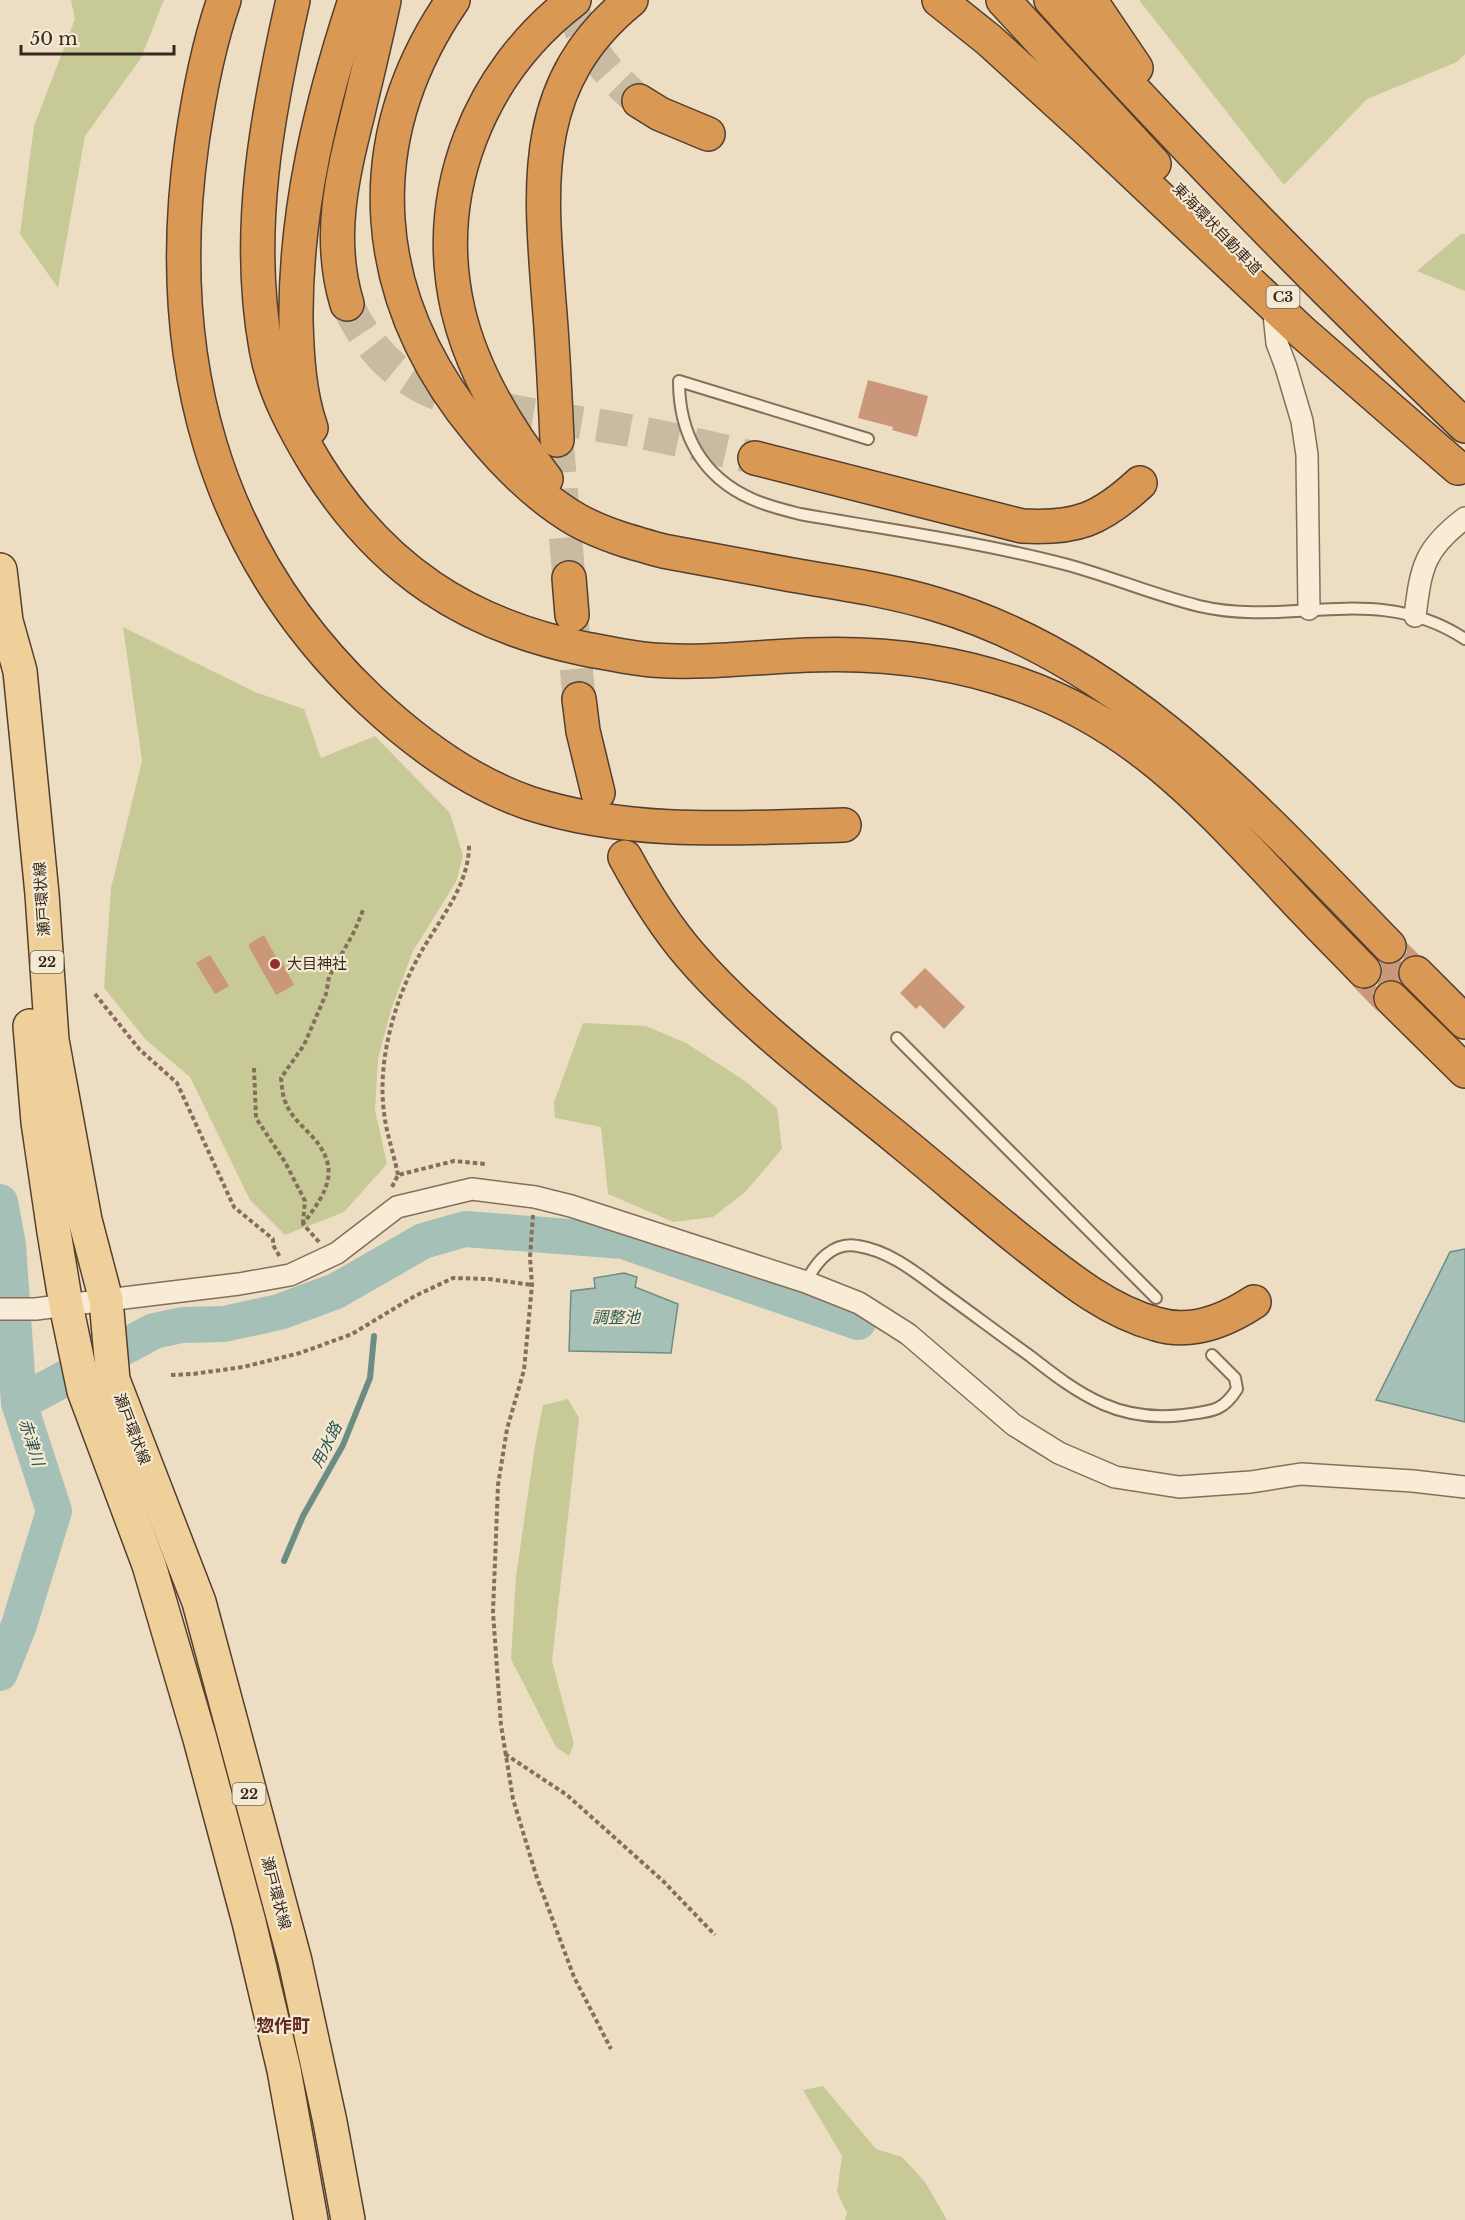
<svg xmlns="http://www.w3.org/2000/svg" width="1465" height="2220" viewBox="0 0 1465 2220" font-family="'Libre Baskerville','Noto Sans JP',serif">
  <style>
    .green { fill: #c7ca97 }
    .water { fill: #a5c0b6; stroke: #6c8d83; stroke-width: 1.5 }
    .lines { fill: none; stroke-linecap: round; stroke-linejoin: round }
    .stream { stroke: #6c8d83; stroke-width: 6 }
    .river { stroke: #a5c0b6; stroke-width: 36 }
    .building { fill: #ca9779 }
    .highway-tunnel { stroke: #c9baa2; stroke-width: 33; stroke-dasharray: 33 16; stroke-linecap: butt }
    .lane-casing { stroke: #866f5a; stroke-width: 14 }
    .street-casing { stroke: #866f5a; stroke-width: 24 }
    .primary-casing { stroke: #543e2e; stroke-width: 36 }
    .highway-casing { stroke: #543e2e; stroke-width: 36 }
    .path { stroke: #866f5a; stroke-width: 4; stroke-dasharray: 4.5 3; stroke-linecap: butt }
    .lane { stroke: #f8ecd6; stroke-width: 10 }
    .street { stroke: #f8ecd6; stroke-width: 21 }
    .primary { stroke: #efd09b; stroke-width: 33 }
    .highway { stroke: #da9855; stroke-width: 33 }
    .poi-dot { fill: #942c32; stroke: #f4e9d2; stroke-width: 2 }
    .labels { text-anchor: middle; stroke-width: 4.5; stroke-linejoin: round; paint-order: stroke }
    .shield { fill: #f4e9d2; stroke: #706254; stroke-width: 1.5 }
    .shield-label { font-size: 14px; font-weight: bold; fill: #37281e }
    .street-label { font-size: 15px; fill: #37281e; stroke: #f4e9d2 }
    .poi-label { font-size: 15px; fill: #37281e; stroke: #f4e9d2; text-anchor: start }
    .water-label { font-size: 16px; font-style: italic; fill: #2d5651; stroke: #f4e9d2 }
    .quarter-label { font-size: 18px; font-weight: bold; fill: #62291e; stroke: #f4e9d2 }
  </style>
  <rect width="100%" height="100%" fill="#eddec3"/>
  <!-- green -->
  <g class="green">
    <path d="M 71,0 L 164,0 L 141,58 L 85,136 L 58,288 L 20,234 L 34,126 L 75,19 Z"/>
    <path d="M 1139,0 L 1465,0 L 1465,54 L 1457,62 L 1367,99 L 1284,185 Z"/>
    <path d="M 1461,234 L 1465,234 L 1465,291 L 1417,271 Z"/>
    <path d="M 123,627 L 255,692 L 304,709 L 321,758 L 375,736 L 450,813 L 463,856 L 456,882 L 413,951 L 391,1010 L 378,1059 L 375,1110 L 387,1164 L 344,1212 L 285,1235 L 250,1200 L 190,1077 L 146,1040 L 104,988 L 111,888 L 142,761 Z"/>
    <path d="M 583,1023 L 646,1026 L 686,1043 L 745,1081 L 777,1108 L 782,1149 L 745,1192 L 713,1217 L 673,1222 L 608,1194 L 601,1127 L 555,1118 L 554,1102 Z"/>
    <path d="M 568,1399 L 579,1418 L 552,1661 L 574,1744 L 569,1756 L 556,1747 L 511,1659 L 516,1576 L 535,1446 L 543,1405 Z"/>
    <path d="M 823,2086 L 876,2149 L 902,2157 L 925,2182 L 947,2220 L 845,2220 L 847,2213 L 837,2192 L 842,2156 L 803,2090 Z"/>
  </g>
  <!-- water -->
  <g class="water">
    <path d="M 1465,1249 L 1465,1422 L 1376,1400 L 1450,1252 Z"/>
    <path d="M 624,1273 L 637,1277 L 635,1287 L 678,1304 L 671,1353 L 569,1351 L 571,1291 L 595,1288 L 594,1278 Z"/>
  </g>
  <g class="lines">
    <!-- stream -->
    <path class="stream" d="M 284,1561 L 303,1516 L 343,1445 L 370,1378 L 374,1336"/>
    <!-- river -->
    <g class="river">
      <path d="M 0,1202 L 8,1245 L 19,1403 L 54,1511 L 19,1625 L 0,1673"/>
      <path d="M 19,1403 L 154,1331 L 182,1325 L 224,1324 L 279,1312 L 336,1291 L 423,1241 L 465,1229 L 623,1241 L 858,1322"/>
    </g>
  </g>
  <!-- building -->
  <g class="building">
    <path d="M 868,380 L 928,396 L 917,437 L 892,430 L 893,427 L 858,418 Z"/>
    <path d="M 264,935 L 278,961 L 281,960 L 294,985 L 276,995 L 249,947 L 249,944 Z"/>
    <path d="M 1407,943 L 1419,955 L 1411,955 L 1402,960 L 1398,969 L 1398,977 L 1400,982 L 1395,980 L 1387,980 L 1377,985 L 1373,993 L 1373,1002 L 1378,1012 L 1351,984 L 1359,989 L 1368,989 L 1377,985 L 1382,976 L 1382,967 L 1380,962 L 1393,964 L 1402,960 L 1407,952 Z"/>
    <path d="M 210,955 L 229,986 L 215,994 L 196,963 Z"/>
    <path d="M 925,968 L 965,1007 L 944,1029 L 920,1005 L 916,1009 L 900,993 Z"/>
  </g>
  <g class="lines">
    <!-- highway-tunnel -->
    <g class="highway-tunnel">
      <path d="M 571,0 C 579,42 608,74 639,101"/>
      <path d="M 347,304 C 364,340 388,370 426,389 C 442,397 460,400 478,404 C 515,412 552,418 590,424 C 645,432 700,445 755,458"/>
      <path d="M 557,440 L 569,578"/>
      <path d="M 572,620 L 579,699"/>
    </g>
    <!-- lane casing -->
    <g class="lane-casing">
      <g id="lane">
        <path d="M 868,439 L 679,381 C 679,434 702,477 752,499 C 767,506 784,510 800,514 C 889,530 981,542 1068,565 C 1112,577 1154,595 1199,606 C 1291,628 1377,581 1465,639"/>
        <path d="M 897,1038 L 1156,1298"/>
        <path d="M 806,1282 C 816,1262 833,1241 858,1246 C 891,1251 919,1275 945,1294 C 974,1315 1002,1336 1030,1356 C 1053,1374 1076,1392 1103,1404 C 1128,1415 1157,1418 1183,1415 C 1210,1411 1222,1413 1237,1389 L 1235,1378 L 1212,1355"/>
      </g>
    </g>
    <!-- street casing -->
    <g class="street-casing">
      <g id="street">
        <path d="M 1273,305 L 1277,343 L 1286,367 L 1302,421 L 1307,455 L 1309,609"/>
        <path d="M 1415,616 C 1421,567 1424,549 1465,518"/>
        <path d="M 0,1309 L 36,1309 L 66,1305 L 239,1284 L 290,1275 L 337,1253 L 397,1207 L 472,1189 L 535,1197 L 571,1206 L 806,1282 L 859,1303 L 908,1334 L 1014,1425 L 1059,1453 L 1115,1477 L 1179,1487 L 1251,1482 L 1301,1474 L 1413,1481 L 1465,1487"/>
      </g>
    </g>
    <!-- primary casing -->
    <g class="primary-casing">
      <g id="primary">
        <path d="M 0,570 L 6,621 L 20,671 L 42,894 L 52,1040 L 85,1220 L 106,1300 L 113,1380 L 199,1602 L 295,1961 L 330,2122 L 348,2220"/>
        <path d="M 30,1026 L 38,1122 L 54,1232 L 66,1305 L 84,1391 L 149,1565 L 200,1739 L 249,1922 L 284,2070 L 311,2220"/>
      </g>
    </g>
    <!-- highway casing -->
    <g class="highway-casing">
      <g id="highway">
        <path d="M 224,0 C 208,46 199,94 192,142 C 162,355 211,550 370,700 C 416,743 468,782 529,803 C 631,836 739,828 844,825"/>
        <path d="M 293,0 C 267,115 245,231 266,348 C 273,390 295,430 317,466 C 382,569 466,625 585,649 C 607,653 630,658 652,660 C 704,664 755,657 807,655 C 878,652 950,660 1018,684 C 1129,722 1198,796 1275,878 C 1304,910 1334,940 1364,971"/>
        <path d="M 453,0 C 355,143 369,300 479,432 C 507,466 539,498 577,520 C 604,535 634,543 663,551 C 706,559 749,567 792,575 C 840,583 888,590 935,604 C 1124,660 1256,809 1389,946"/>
        <path d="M 939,0 L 989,40 L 1090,132 L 1302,332 L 1458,468"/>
        <path d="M 1003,0 L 1154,164"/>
        <path d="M 1051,0 C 1184,148 1322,288 1465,426"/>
        <path d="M 1090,0 L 1136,68"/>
        <path d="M 639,101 L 660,114 L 708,134"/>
        <path d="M 347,304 C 327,238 342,177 358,113 C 367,75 376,38 384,0"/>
        <path d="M 311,428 C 299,394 297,356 296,321 C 295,210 321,104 355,0"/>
        <path d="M 557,440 C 555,394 553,348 549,302 C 540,184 529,83 631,0"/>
        <path d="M 755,458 L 1022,526 C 1076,529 1100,520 1140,483"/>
        <path d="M 546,479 C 508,430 472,371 458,310 C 431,192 479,73 574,0"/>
        <path d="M 569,578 L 572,615"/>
        <path d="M 579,699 L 583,731 L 598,793"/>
        <path d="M 625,857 C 644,892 664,925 690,955 C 749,1024 833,1085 904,1144 C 943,1176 982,1210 1022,1242 C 1063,1274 1105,1310 1156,1324 C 1191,1335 1225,1321 1254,1302"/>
        <path d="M 1416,973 L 1465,1022"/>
        <path d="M 1391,998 L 1465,1071"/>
      </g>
    </g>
    <!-- path -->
    <g class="path">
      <path d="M 95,994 L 140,1050 L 177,1083 L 234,1207 L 273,1239 L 273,1245 L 280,1257"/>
      <path d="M 254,1068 L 256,1118 L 285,1162 L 305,1201 L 303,1223"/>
      <path d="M 398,1175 C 394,1154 386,1133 384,1112 C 377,1061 395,998 420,954 C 440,918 470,885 469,843"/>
      <path d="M 392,1187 L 398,1175 L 454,1161 L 485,1164"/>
      <path d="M 533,1215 L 530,1257 L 532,1285 L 524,1370 L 507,1429 L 498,1485 L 493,1612 L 501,1725 L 513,1799 L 536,1875 L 574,1977 L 611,2049"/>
      <path d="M 319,1242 L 303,1224 C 328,1191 342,1168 310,1134 C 300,1124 290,1115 285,1101 C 282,1094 282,1086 281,1078 L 304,1045 L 326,994 L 329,977 L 355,930 L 363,910"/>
      <path d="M 171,1375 L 193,1374 L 243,1367 L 300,1353 L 352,1334 L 415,1296 L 453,1278 L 489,1279 L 532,1285"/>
      <path d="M 505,1754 L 567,1795 L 663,1881 L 715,1935"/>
    </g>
    <!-- lane -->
    <use href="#lane" class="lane"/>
    <!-- street -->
    <use href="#street" class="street"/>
    <!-- primary -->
    <use href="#primary" class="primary"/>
    <!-- highway -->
    <use href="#highway" class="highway"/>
  </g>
  <!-- markers -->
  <circle class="poi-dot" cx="275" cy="964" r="6"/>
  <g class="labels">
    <!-- shield labels -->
    <g class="shield">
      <rect x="1266.5" y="286" width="33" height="22" rx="4.5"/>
      <rect x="30.5" y="951" width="33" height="22" rx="4.5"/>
      <rect x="232.5" y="1783" width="33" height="22" rx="4.5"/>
    </g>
    <g class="shield-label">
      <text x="1283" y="302">C3</text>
      <text x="47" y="967">22</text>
      <text x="249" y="1799">22</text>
    </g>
    <!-- street labels -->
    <g class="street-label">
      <text transform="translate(1217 229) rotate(46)" y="5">東海環状自動車道</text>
      <text transform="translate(42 899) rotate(-94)" y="5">瀬戸環状線</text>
      <text transform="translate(132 1429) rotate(69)" y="5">瀬戸環状線</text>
      <text transform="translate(276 1893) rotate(75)" y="5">瀬戸環状線</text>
    </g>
    <!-- poi labels -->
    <g class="poi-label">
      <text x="287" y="969">大目神社</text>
    </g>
    <!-- water labels -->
    <g class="water-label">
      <text x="616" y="1323">調整池</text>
      <text transform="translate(32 1442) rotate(72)" y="6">赤津川</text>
      <text transform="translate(326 1445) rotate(-63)" y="6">用水路</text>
    </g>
    <!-- quarter labels -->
    <g class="quarter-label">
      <text x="283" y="2032">惣作町</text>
    </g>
  </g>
  <!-- scale -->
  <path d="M21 45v9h153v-9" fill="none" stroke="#37281e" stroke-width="3"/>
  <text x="30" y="45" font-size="18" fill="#37281e" stroke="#f4e9d2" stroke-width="4.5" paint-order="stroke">50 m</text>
</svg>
